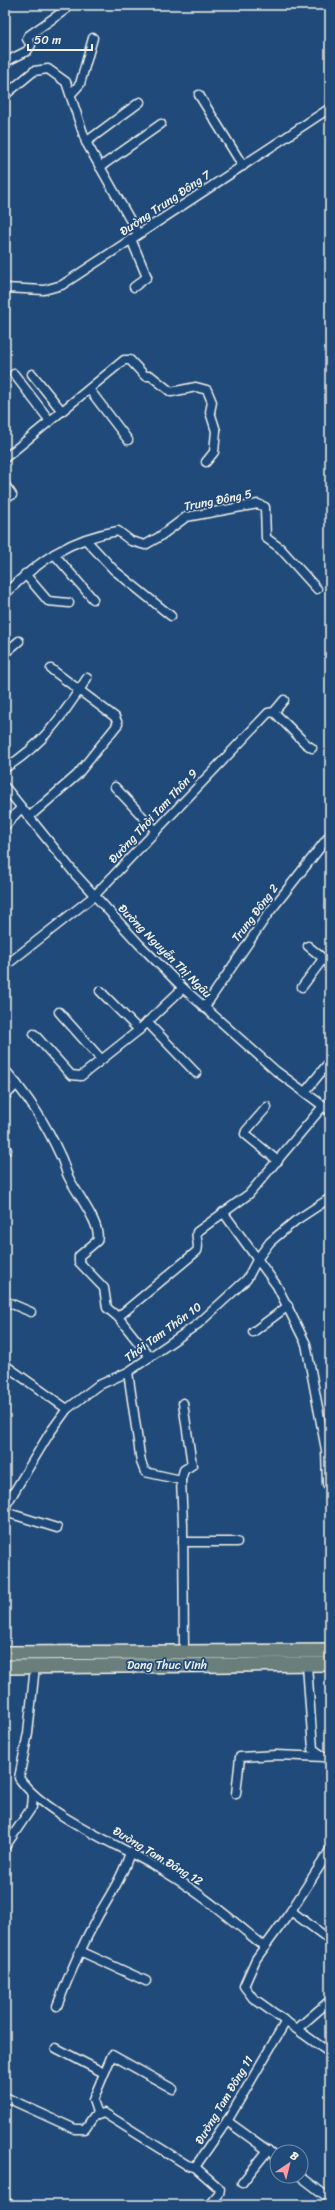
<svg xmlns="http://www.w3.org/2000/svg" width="335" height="2210" viewBox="0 0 335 2210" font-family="Sriracha,sans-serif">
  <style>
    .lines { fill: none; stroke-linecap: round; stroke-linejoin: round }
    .minor-casing { stroke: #f4f1e8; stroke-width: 11 }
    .primary-casing { stroke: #f4f1e8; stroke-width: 16 }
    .minor { stroke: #1f4a7a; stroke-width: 8 }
    .primary { stroke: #6b7f7c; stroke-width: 13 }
    .labels { text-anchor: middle; stroke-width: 3.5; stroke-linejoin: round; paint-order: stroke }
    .street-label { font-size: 12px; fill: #f4f1e8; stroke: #1f4a7a }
  </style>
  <rect width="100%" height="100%" fill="#1f4a7a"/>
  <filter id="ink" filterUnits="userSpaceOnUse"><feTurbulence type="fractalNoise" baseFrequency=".025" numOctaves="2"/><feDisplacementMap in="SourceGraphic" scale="8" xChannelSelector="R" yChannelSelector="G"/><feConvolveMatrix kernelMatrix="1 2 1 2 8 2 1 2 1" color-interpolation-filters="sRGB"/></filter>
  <g filter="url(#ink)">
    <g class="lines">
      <!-- minor casing -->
      <g class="minor-casing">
        <g id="minor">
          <path d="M 5,62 L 27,51 L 31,45 L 27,39 L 28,36 L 65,10"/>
          <path d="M 71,94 L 80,84 L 93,38"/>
          <path d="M 5,95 L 34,71 L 48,69 L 66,82 L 86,142 L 138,234"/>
          <path d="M 199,95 L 243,166"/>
          <path d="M 86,142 L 140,102"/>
          <path d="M 100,167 L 161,124"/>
          <path d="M 131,239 L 147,277 L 134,287"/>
          <path d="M 5,288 L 44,290 L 62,285 L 330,108"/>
          <path d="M 14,374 L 50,421"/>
          <path d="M 32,374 L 62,411"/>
          <path d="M 89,389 L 128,440"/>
          <path d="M 5,458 L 124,360 L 130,360 L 145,376 L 151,376 L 171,392 L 196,387 L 207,390 L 212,402 L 210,412 L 216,431 L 214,452 L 206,462"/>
          <path d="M 5,485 L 12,495"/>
          <path d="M 86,540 L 114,570 L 171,616"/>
          <path d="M 54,554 L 93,599"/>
          <path d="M 25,574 L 48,601 L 69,603"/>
          <path d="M 5,594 C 38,561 71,538 118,531 L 131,541 L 145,545 L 159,537 L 186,517 L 258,504 L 265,507 L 266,538 L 280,548 L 317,589"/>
          <path d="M 5,653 L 19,641"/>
          <path d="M 274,712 L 284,700"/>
          <path d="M 5,768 C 42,746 64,714 87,678"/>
          <path d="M 5,787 L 75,874 L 139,944 L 183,988 L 276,1071 L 330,1111"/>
          <path d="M 115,787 L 156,831"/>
          <path d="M 29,817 L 77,775 L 118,724 L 115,717 L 51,669"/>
          <path d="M 5,826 L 21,808"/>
          <path d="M 308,946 L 330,964"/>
          <path d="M 5,966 L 94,896 L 268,713 L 274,712 L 306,744 L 312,748"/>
          <path d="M 302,987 L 323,959"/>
          <path d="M 100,991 L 139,1030"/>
          <path d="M 204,1008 L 268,914 L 330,835"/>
          <path d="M 59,1012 L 101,1059"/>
          <path d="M 147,1022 L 196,1073"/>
          <path d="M 34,1034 L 71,1075 L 81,1076 L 139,1030 L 183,988"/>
          <path d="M 5,1070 C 27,1095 46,1124 60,1155 C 64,1162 65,1171 69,1178 C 76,1193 103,1226 97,1241 L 79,1256 L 79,1262 L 104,1288 L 107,1308 L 118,1317 L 150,1357"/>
          <path d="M 305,1092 L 330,1061"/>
          <path d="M 5,1096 L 17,1084"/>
          <path d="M 267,1107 L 246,1131 L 245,1134 L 278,1161"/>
          <path d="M 5,1147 L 7,1150"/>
          <path d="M 223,1212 L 277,1286 L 306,1344 L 326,1450 L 327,1484"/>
          <path d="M 5,1301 L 31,1312"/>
          <path d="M 118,1317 L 197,1251 C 200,1244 195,1239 197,1232 L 249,1194 L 324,1105"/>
          <path d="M 253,1332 L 288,1306"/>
          <path d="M 5,1365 L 67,1409 L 97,1386 L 128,1372"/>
          <path d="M 181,1480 L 184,1470 L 192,1465 L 183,1403"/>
          <path d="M 5,1507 L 49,1434 L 67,1409"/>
          <path d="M 5,1512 L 57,1528"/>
          <path d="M 183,1542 L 237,1542"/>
          <path d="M 184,1651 L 183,1525 L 181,1480 L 145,1472 L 141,1462 L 128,1372 L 198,1324 L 247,1279 L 258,1258 L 270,1242 L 295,1221 L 330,1198"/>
          <path d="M 307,1665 L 313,1749 L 330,1761"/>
          <path d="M 35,1666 L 28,1733 L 19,1778 C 46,1817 125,1847 167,1873 C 202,1894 233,1921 265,1947"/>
          <path d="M 236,1794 L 240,1757 L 276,1755 L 325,1757"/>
          <path d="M 5,1847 L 32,1807 L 33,1795"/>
          <path d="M 330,1850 L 291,1911 L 256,1959 L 244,1986 L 253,1998 L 330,2053"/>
          <path d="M 291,1911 L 330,1940"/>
          <path d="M 80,1951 L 146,1981"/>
          <path d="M 57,2006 C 69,1975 82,1945 98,1916 C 110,1895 123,1876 130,1852"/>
          <path d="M 297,2029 L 327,2003"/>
          <path d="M 56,2048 L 104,2073"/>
          <path d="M 5,2097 L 75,2129 L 85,2129 L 94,2116 L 104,2113 L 187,2165 L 195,2167 L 229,2118 L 286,2021"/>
          <path d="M 98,2115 L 93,2100 L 112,2055 L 173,2089"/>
          <path d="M 227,2121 L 277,2157"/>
          <path d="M 195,2167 L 220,2189 L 219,2194 L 210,2205"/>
          <path d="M 300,2176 L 330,2199"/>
          <path d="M 242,2183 L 268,2150"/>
          <path d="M 5,2201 L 10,2205"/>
        </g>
      </g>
      <!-- primary casing -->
      <g class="primary-casing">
        <g id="primary">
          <path d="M 5,1653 L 330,1651"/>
          <path d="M 5,1667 L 330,1664"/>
        </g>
      </g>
      <!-- minor -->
      <use href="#minor" class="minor"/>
      <!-- primary -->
      <use href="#primary" class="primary"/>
    </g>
  </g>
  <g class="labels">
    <!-- street labels -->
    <g class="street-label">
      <text transform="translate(165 203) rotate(-34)" y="4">Đường Trung Đông 7</text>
      <text transform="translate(218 500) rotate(-11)" y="4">Trung Đông 5</text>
      <text transform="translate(153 816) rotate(-47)" y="4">Đường Thời Tam Thôn 9</text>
      <text transform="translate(255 913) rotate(-53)" y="4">Trung Đông 2</text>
      <text transform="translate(165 951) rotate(45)" y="4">Đường Nguyễn Thị Ngâu</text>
      <text transform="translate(163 1332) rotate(-36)" y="4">Thới Tam Thôn 10</text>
      <text x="167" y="1669">Dang Thuc Vinh</text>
      <text transform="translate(158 1856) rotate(31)" y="4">Đường Tam Đông 12</text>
      <text transform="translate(224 2100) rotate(-59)" y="4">Đường Tam Đông 11</text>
    </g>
  </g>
  <!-- margin -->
  <rect width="335" height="2210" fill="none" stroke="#1f4a7a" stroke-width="20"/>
  <rect x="10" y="10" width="315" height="2190" fill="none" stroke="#f4f1e8" stroke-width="1.5" filter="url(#ink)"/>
  <!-- north arrow -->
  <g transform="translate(289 2164) rotate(35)"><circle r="19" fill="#1f4a7a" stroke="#748da6"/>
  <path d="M0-3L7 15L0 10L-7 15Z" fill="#ff9aa2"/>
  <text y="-6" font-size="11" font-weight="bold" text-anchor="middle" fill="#f4f1e8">B</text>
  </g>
  <!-- scale -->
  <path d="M28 44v6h64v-6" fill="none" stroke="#f4f1e8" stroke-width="2"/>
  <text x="34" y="44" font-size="12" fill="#f4f1e8" stroke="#1f4a7a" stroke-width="3" paint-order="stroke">50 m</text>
</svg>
